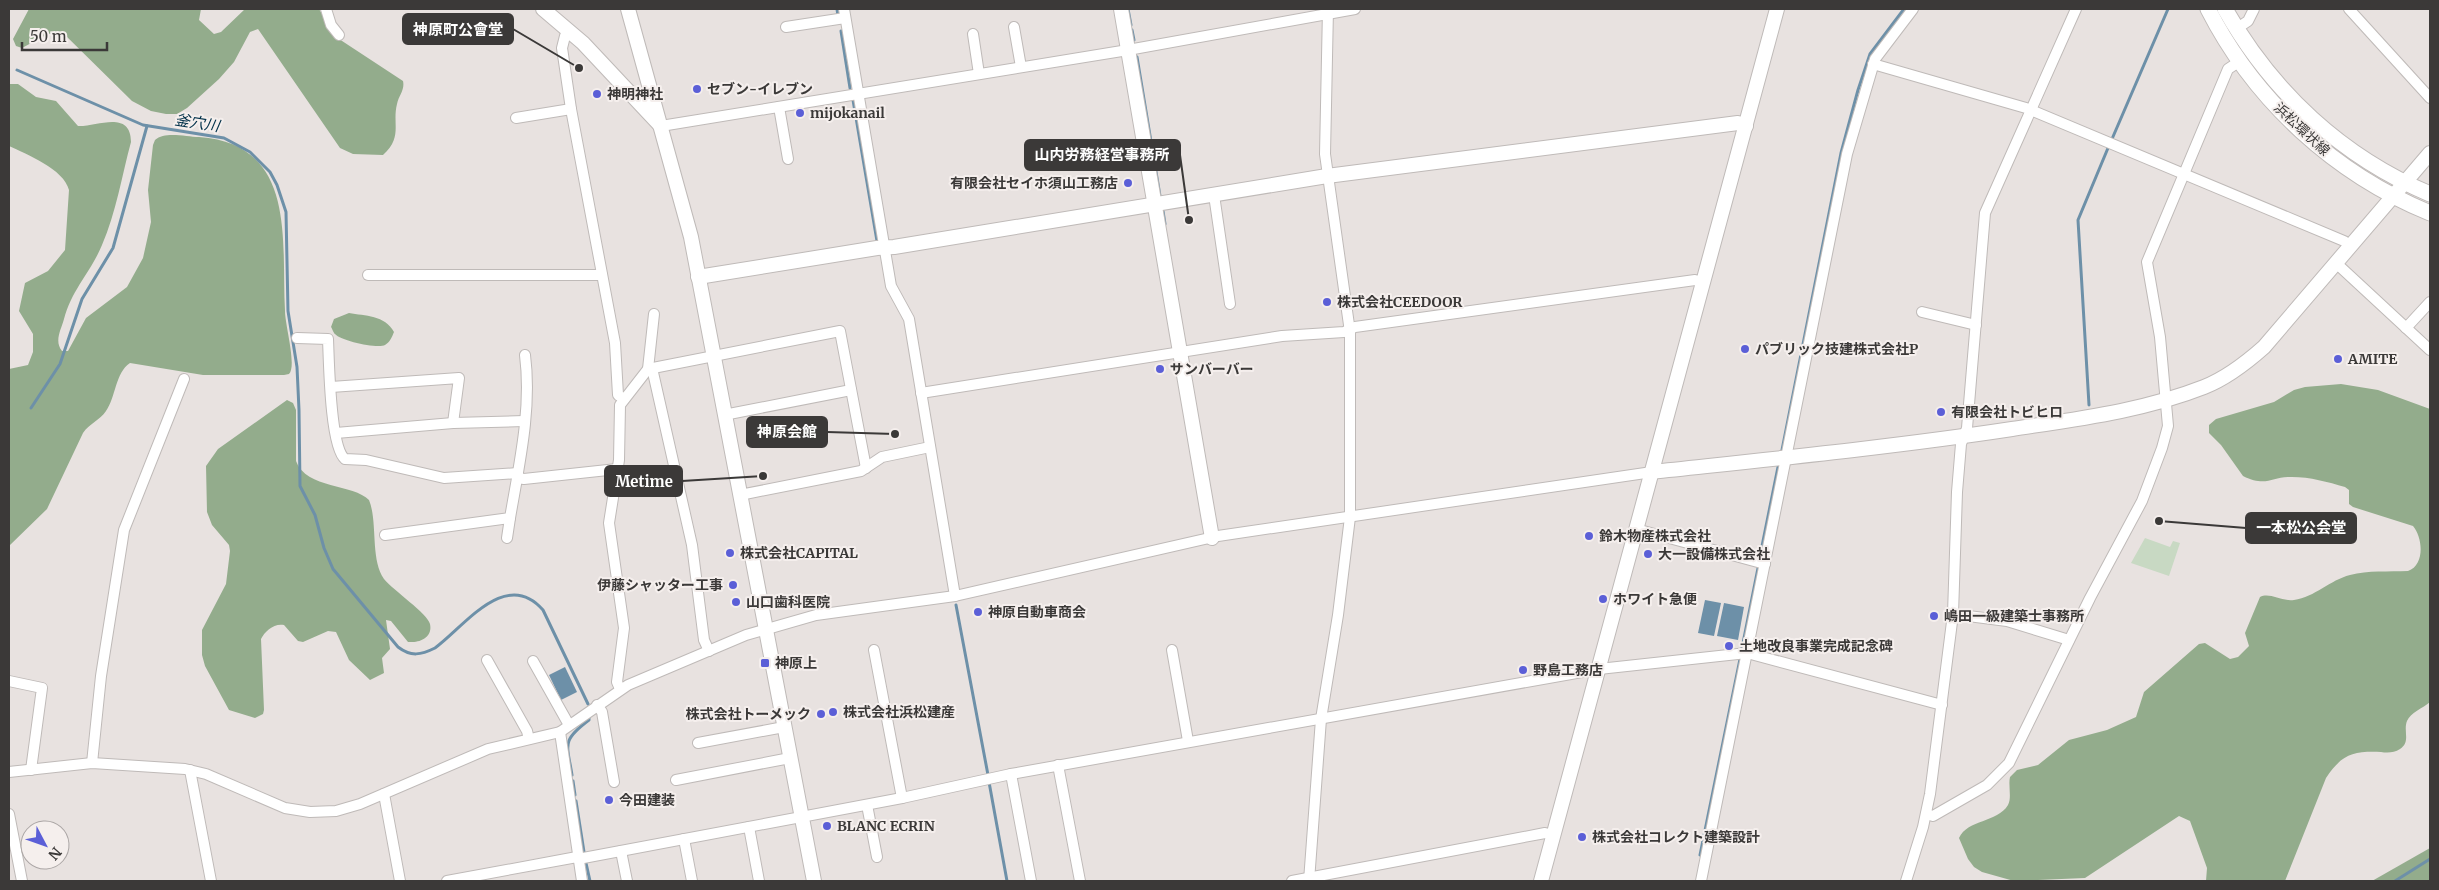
<svg xmlns="http://www.w3.org/2000/svg" width="2439" height="890" viewBox="0 0 2439 890" font-family="Merriweather,'Noto Sans JP',serif">
  <style>
    .green { fill: #c8d9c3 }
    .forest { fill: #93ac8c }
    .water { fill: #6d90a8 }
    .lines { fill: none; stroke-linecap: round; stroke-linejoin: round }
    .stream { stroke: #6d90a8; stroke-width: 3 }
    .street-casing { stroke: #bfbab8; stroke-width: 12 }
    .secondary-casing { stroke: #bfbab8; stroke-width: 16 }
    .primary-casing { stroke: #bfbab8; stroke-width: 17 }
    .street { stroke: #fff; stroke-width: 10 }
    .secondary { stroke: #fff; stroke-width: 14 }
    .primary { stroke: #fff; stroke-width: 15 }
    .poi-dot { fill: #5b5fd7; stroke: #f5efed; stroke-width: 2 }
    .labels { text-anchor: middle; stroke-width: 4; stroke-linejoin: round; paint-order: stroke }
    .poi-label { font-size: 14px; font-weight: bold; fill: #3b3938; stroke: #f5efed; text-anchor: start }
    .street-label { font-size: 14px; fill: #3b3938; stroke: #f5efed }
    .water-label { font-size: 15px; font-style: italic; fill: #003049; stroke: #f5efed }
    .leader { fill: none; stroke: #3b3938; stroke-width: 2 }
    .callout-dot { fill: #3b3938; stroke: #f5efed; stroke-width: 2 }
    .callout { fill: #3b3938; stroke: #3b3938; stroke-width: 2 }
    .callout-label { font-size: 15px; text-anchor: middle; font-weight: bold; fill: #fff }
  </style>
  <rect width="100%" height="100%" fill="#e8e2e0"/>
  <!-- green -->
  <path class="green" d="M 2145,538 L 2170,547 L 2173,541 L 2180,543 L 2169,576 L 2131,563 Z"/>
  <!-- forest -->
  <g class="forest">
    <path d="M 29,9 L 201,9 L 199,20 L 214,34 L 221,32 L 245,9 L 319,9 L 336,37 L 403,81 C 405,90 399,95 397,104 C 392,124 403,137 383,155 L 353,154 L 340,148 L 258,29 L 250,32 L 234,62 L 219,79 L 187,108 L 177,114 L 166,114 L 151,111 L 132,101 L 63,33 L 48,34 L 22,48 L 16,46 L 13,39 Z"/>
    <path d="M 9,84 L 18,84 L 36,97 L 56,101 L 78,126 C 96,127 131,109 131,142 C 122,175 116,213 102,245 C 91,272 72,289 64,319 C 61,330 54,341 62,351 L 68,351 L 86,318 L 127,287 L 143,258 L 151,222 L 148,190 L 153,145 L 155,140 C 165,131 186,137 199,137 C 298,144 281,242 285,311 C 285,325 297,366 289,374 L 284,375 L 203,375 L 130,363 C 115,373 116,397 106,411 C 100,420 89,424 83,433 L 47,509 L 9,546 L 9,369 L 28,365 L 33,352 L 33,334 L 19,311 L 25,283 L 48,271 L 65,250 L 69,190 C 64,169 26,154 9,146 Z"/>
    <path d="M 349,313 C 365,316 385,315 394,332 C 392,337 390,342 385,345 C 378,349 341,341 335,334 C 334,334 332,328 331,327 L 334,319 Z"/>
    <path d="M 2341,384 L 2378,390 L 2430,409 L 2430,702 C 2423,708 2410,713 2407,721 C 2403,731 2411,742 2400,749 C 2394,753 2387,753 2381,752 C 2353,751 2342,754 2326,778 L 2285,881 L 2206,881 L 2207,868 L 2190,821 L 2179,816 L 2085,878 L 2014,881 L 1982,872 L 1974,867 L 1968,859 L 1959,838 C 1968,819 1997,823 2008,805 C 2012,798 2008,785 2010,777 L 2017,770 L 2038,765 L 2069,740 L 2107,730 L 2136,717 L 2144,692 L 2199,644 L 2205,643 L 2230,659 L 2238,657 L 2249,646 L 2245,633 L 2260,597 C 2270,592 2282,602 2294,600 C 2315,597 2330,580 2350,575 C 2368,570 2389,572 2408,571 C 2425,565 2423,538 2413,526 L 2353,507 L 2349,504 L 2349,490 L 2345,487 C 2328,482 2310,477 2292,477 C 2272,476 2267,488 2243,476 L 2221,445 L 2209,433 L 2209,425 L 2216,419 L 2274,402 L 2294,390 L 2305,387 Z"/>
    <path d="M 287,400 L 293,403 L 296,410 L 296,461 C 306,489 354,484 369,500 C 378,522 370,559 384,579 C 393,590 428,614 430,624 C 433,638 419,643 408,642 L 391,621 L 386,620 L 390,649 L 382,658 L 384,673 L 370,680 L 349,660 L 336,632 L 328,631 L 303,642 L 298,641 L 284,625 C 274,623 265,631 261,639 L 264,710 L 263,714 L 255,718 L 229,710 L 205,666 L 202,655 L 202,630 L 226,584 L 230,551 L 229,545 L 212,525 L 207,512 L 206,466 L 218,449 Z"/>
    <path d="M 2430,848 L 2430,881 L 2372,881 Z"/>
  </g>
  <!-- water -->
  <g class="water">
    <path d="M 1705,600 L 1721,603 L 1714,636 L 1698,633 Z"/>
    <path d="M 1724,603 L 1744,607 L 1738,640 L 1717,636 Z"/>
    <path d="M 565,667 L 577,692 L 561,700 L 549,675 Z"/>
  </g>
  <g class="lines">
    <!-- stream -->
    <g class="stream">
      <path d="M 837,9 L 838,16"/>
      <path d="M 1128,9 L 1131,25"/>
      <path d="M 1132,30 L 1134,40"/>
      <path d="M 841,31 L 850,88"/>
      <path d="M 1137,57 L 1160,196"/>
      <path d="M 17,70 L 143,125 L 224,138 L 250,152 L 270,172 L 277,185 L 286,212 L 288,311 L 297,367 L 299,410 L 300,486 L 315,515 L 324,548 L 333,569 L 398,647 C 411,657 421,655 435,648 C 464,627 506,567 543,610 L 588,704"/>
      <path d="M 853,100 L 877,241"/>
      <path d="M 2112,139 L 2168,9"/>
      <path d="M 1163,211 L 1165,224"/>
      <path d="M 2089,405 L 2078,220 L 2108,148"/>
      <path d="M 31,408 L 60,364 L 82,299 L 113,248 L 147,126"/>
      <path d="M 1782,450 L 1841,153 L 1858,90 L 1870,54 L 1904,9"/>
      <path d="M 1760,556 L 1778,467"/>
      <path d="M 956,605 L 988,775"/>
      <path d="M 1742,648 L 1758,568"/>
      <path d="M 572,775 C 567,744 561,741 589,720 L 589,716"/>
      <path d="M 573,781 L 575,795"/>
      <path d="M 989,782 L 1007,881"/>
      <path d="M 576,801 L 584,852"/>
      <path d="M 1700,855 L 1740,659"/>
      <path d="M 586,863 L 590,881"/>
      <path d="M 2395,881 L 2430,859"/>
    </g>
    <!-- street casing -->
    <g class="street-casing">
      <g id="street">
        <path d="M 326,9 L 331,25 L 339,35"/>
        <path d="M 844,9 L 891,286 L 909,319 L 955,596"/>
        <path d="M 2349,9 L 2430,98"/>
        <path d="M 786,27 L 845,18"/>
        <path d="M 1014,27 L 1021,67"/>
        <path d="M 2236,29 L 2248,21 L 2254,9"/>
        <path d="M 570,30 L 565,36 L 562,48 L 571,109 L 615,343 L 618,395 L 624,399"/>
        <path d="M 973,34 L 979,74"/>
        <path d="M 1873,64 L 2026,108 L 2344,241 L 2351,246"/>
        <path d="M 779,107 L 788,159"/>
        <path d="M 516,118 L 571,109"/>
        <path d="M 661,126 L 1128,50 L 1355,9"/>
        <path d="M 1214,195 L 1230,304"/>
        <path d="M 2336,263 L 2430,350"/>
        <path d="M 368,275 L 602,275"/>
        <path d="M 1922,312 L 1976,325"/>
        <path d="M 2406,328 L 2430,302"/>
        <path d="M 297,338 L 328,339 C 329,361 330,447 345,459 L 366,460 L 444,478 L 518,473"/>
        <path d="M 652,368 L 692,545 L 704,640 L 709,651"/>
        <path d="M 648,369 L 654,314"/>
        <path d="M 331,387 L 459,378 L 453,423"/>
        <path d="M 921,393 L 1282,336 L 1344,332 L 1355,327 L 1695,280 L 1703,282"/>
        <path d="M 724,415 L 851,390"/>
        <path d="M 336,433 L 453,423 L 524,421"/>
        <path d="M 517,478 L 524,479 L 617,469"/>
        <path d="M 740,495 L 861,471 L 882,457 L 930,447"/>
        <path d="M 1636,529 L 1765,564"/>
        <path d="M 385,535 L 510,518 C 519,465 532,409 525,355"/>
        <path d="M 507,538 L 510,518"/>
        <path d="M 1953,614 L 2007,621 L 2069,640"/>
        <path d="M 874,650 L 902,798"/>
        <path d="M 1172,650 L 1188,741"/>
        <path d="M 487,660 L 527,731 L 529,739"/>
        <path d="M 533,661 L 569,725"/>
        <path d="M 9,681 L 42,688 L 31,770"/>
        <path d="M 620,689 L 617,682 L 624,628 L 609,523 L 619,460 L 620,405 L 648,369 L 840,331 L 866,468"/>
        <path d="M 597,705 L 602,712 L 614,782"/>
        <path d="M 560,732 L 582,881"/>
        <path d="M 698,743 L 784,727"/>
        <path d="M 92,763 L 101,676 L 124,530 L 184,379"/>
        <path d="M 1058,765 L 1080,881"/>
        <path d="M 190,770 L 211,881"/>
        <path d="M 9,772 L 92,763 L 185,769 L 206,774 L 285,808 L 310,812 L 336,811 L 360,804 L 488,749 L 560,732 L 628,685 L 746,635 L 816,615 L 955,596 L 1218,536 L 1652,472"/>
        <path d="M 1011,774 L 1031,881"/>
        <path d="M 676,780 L 790,758"/>
        <path d="M 384,794 L 400,881"/>
        <path d="M 867,805 L 877,857"/>
        <path d="M 9,814 L 22,881"/>
        <path d="M 1926,814 L 1933,816 L 1987,785 L 2009,763 L 2090,598 L 2142,501 L 2162,448 L 2168,426 L 2160,337 L 2147,262 L 2228,69 L 2240,61"/>
        <path d="M 749,827 L 759,881"/>
        <path d="M 684,839 L 692,881"/>
        <path d="M 621,851 L 627,881"/>
        <path d="M 578,859 L 902,798 L 1011,774 L 1599,669 L 1747,653 L 1942,705"/>
        <path d="M 447,881 L 577,857"/>
        <path d="M 1292,881 L 1545,833 L 1553,835"/>
        <path d="M 1309,881 L 1321,719 L 1338,615 L 1350,517 L 1350,332 L 1325,154 L 1328,9"/>
        <path d="M 1701,881 L 1847,154 L 1875,59 L 1913,9"/>
        <path d="M 1906,881 L 1923,827 L 1930,794 L 1953,614 L 1957,492 L 1961,444 L 1967,428 L 1985,213 L 2076,9"/>
      </g>
    </g>
    <!-- secondary casing -->
    <g class="secondary-casing">
      <g id="secondary">
        <path d="M 543,9 L 583,43 L 659,124"/>
        <path d="M 628,9 L 691,237 L 814,881"/>
        <path d="M 1121,9 L 1212,538"/>
        <path d="M 698,277 L 877,248 L 894,247 L 1327,176 L 1738,123 L 1746,126"/>
        <path d="M 1652,472 C 1772,459 1893,447 2012,429 C 2077,419 2143,411 2204,387 C 2227,378 2246,363 2264,347 L 2430,153"/>
        <path d="M 1541,881 L 1777,9"/>
      </g>
    </g>
    <!-- primary casing -->
    <g class="primary-casing">
      <g id="primary">
        <path d="M 2208,9 C 2255,101 2335,174 2430,213"/>
        <path d="M 2225,9 C 2272,92 2342,157 2430,194"/>
      </g>
    </g>
    <!-- street -->
    <use href="#street" class="street"/>
    <!-- secondary -->
    <use href="#secondary" class="secondary"/>
    <!-- primary -->
    <use href="#primary" class="primary"/>
  </g>
  <!-- markers -->
  <g class="poi-dot">
    <circle cx="697" cy="89" r="5"/>
    <circle cx="597" cy="94" r="5"/>
    <circle cx="800" cy="113" r="5"/>
    <circle cx="1128" cy="183" r="5"/>
    <circle cx="1327" cy="302" r="5"/>
    <circle cx="1745" cy="349" r="5"/>
    <circle cx="2338" cy="359" r="5"/>
    <circle cx="1160" cy="369" r="5"/>
    <circle cx="1941" cy="412" r="5"/>
    <circle cx="1589" cy="536" r="5"/>
    <circle cx="730" cy="553" r="5"/>
    <circle cx="1648" cy="554" r="5"/>
    <circle cx="733" cy="585" r="5"/>
    <circle cx="1603" cy="599" r="5"/>
    <circle cx="736" cy="602" r="5"/>
    <circle cx="978" cy="612" r="5"/>
    <circle cx="1934" cy="616" r="5"/>
    <circle cx="1729" cy="646" r="5"/>
    <rect x="760" y="658" width="10" height="10" rx="2.5"/>
    <circle cx="1523" cy="670" r="5"/>
    <circle cx="833" cy="712" r="5"/>
    <circle cx="821" cy="714" r="5"/>
    <circle cx="609" cy="800" r="5"/>
    <circle cx="827" cy="826" r="5"/>
    <circle cx="1582" cy="837" r="5"/>
  </g>
  <g class="labels">
    <!-- poi labels -->
    <g class="poi-label">
      <text x="707" y="94">セブン-イレブン</text>
      <text x="607" y="99">神明神社</text>
      <text x="810" y="118">mijokanail</text>
      <text x="1118" y="188" text-anchor="end">有限会社セイホ須山工務店</text>
      <text x="1337" y="307">株式会社CEEDOOR</text>
      <text x="1755" y="354">パブリック技建株式会社P</text>
      <text x="2348" y="364">AMITE</text>
      <text x="1170" y="374">サンバーバー</text>
      <text x="1951" y="417">有限会社トビヒロ</text>
      <text x="1599" y="541">鈴木物産株式会社</text>
      <text x="740" y="558">株式会社CAPITAL</text>
      <text x="1658" y="559">大一設備株式会社</text>
      <text x="723" y="590" text-anchor="end">伊藤シャッター工事</text>
      <text x="1613" y="604">ホワイト急便</text>
      <text x="746" y="607">山口歯科医院</text>
      <text x="988" y="617">神原自動車商会</text>
      <text x="1944" y="621">嶋田一級建築士事務所</text>
      <text x="1739" y="651">土地改良事業完成記念碑</text>
      <text x="775" y="668">神原上</text>
      <text x="1533" y="675">野島工務店</text>
      <text x="843" y="717">株式会社浜松建産</text>
      <text x="811" y="719" text-anchor="end">株式会社トーメック</text>
      <text x="619" y="805">今田建装</text>
      <text x="837" y="831">BLANC ECRIN</text>
      <text x="1592" y="842">株式会社コレクト建築設計</text>
    </g>
    <!-- street labels -->
    <g class="street-label">
      <text transform="translate(2302 129) rotate(43)" y="5">浜松環状線</text>
    </g>
    <!-- water labels -->
    <g class="water-label">
      <text transform="translate(197 123) rotate(9)" y="5">釜穴川</text>
    </g>
  </g>
  <!-- callouts -->
  <path class="leader" d="M579 68L513 29M1189 220L1180 155M895 434L827 432M763 476L682 481M2159 521L2246 528"/>
  <g class="callout-dot">
    <circle cx="579" cy="68" r="5"/>
    <circle cx="1189" cy="220" r="5"/>
    <circle cx="895" cy="434" r="5"/>
    <circle cx="763" cy="476" r="5"/>
    <circle cx="2159" cy="521" r="5"/>
  </g>
  <g class="callout">
    <rect x="403" y="14" width="110" height="30" rx="5"/>
    <rect x="1025" y="140" width="155" height="30" rx="5"/>
    <rect x="747" y="417" width="80" height="30" rx="5"/>
    <rect x="605" y="466" width="77" height="30" rx="5"/>
    <rect x="2246" y="513" width="110" height="30" rx="5"/>
  </g>
  <g class="callout-label">
    <text x="458" y="35">神原町公會堂</text>
    <text x="1102" y="160">山内労務経営事務所</text>
    <text x="787" y="437">神原会館</text>
    <text x="644" y="487">Metime</text>
    <text x="2301" y="533">一本松公会堂</text>
  </g>
  <!-- border -->
  <rect width="2439" height="890" fill="none" stroke="#3b3938" stroke-width="20"/>
  <!-- north arrow -->
  <g transform="translate(45 845) rotate(131)"><circle r="24" fill="#f5efed" stroke="#aba6a5"/>
  <path d="M0-4L9 19L0 12L-9 19Z" fill="#5b5fd7"/>
  <text y="-8" font-size="14" font-weight="bold" text-anchor="middle" fill="#3b3938">N</text>
  </g>
  <!-- scale -->
  <path d="M22 42v8h85v-8" fill="none" stroke="#3b3938" stroke-width="2.5"/>
  <text x="30" y="42" font-size="15" fill="#3b3938" stroke="#f5efed" stroke-width="4" paint-order="stroke">50 m</text>
</svg>
